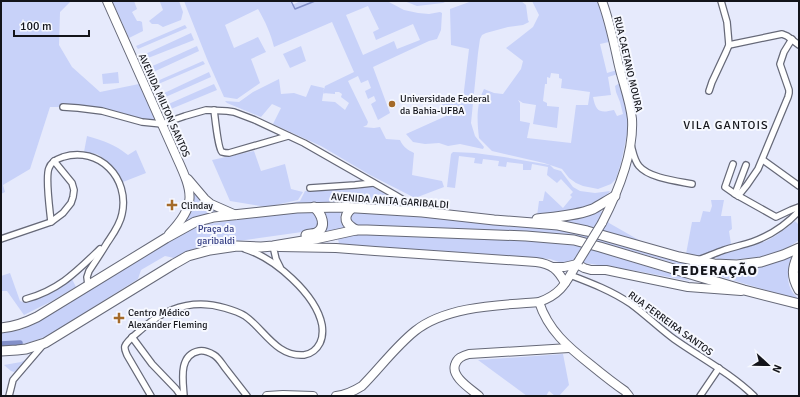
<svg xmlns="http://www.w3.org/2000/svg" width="800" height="397" font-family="Signika,sans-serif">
	<rect width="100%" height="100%" fill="#e6eafc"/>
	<g fill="#c8d2f9" fill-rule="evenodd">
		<path d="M 1,1 L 71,1 L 60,12 L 59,45 L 72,67 L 100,92 L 139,84 L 157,122 L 99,109 L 79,107 L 50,107 L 30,169 L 3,185 L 5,192 L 1,194 Z"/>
		<path d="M 112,1 L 134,1 L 137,9 L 132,12 L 137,21 L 140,21 L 142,22 L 143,31 L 129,38 Z"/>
		<path d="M 161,1 L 179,1 L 183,12 L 181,20 L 163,27 L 158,24 L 152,24 L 149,21 L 163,10 L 160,2 Z"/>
		<path d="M 184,1 L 290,1 L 292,5 L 301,1 L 387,1 L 404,10 L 418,13 L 429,14 L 440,12 L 442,13 L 441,30 L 437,39 L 429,41 L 373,67 L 390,113 L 378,120 L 371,104 L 376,101 L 374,96 L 368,99 L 365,91 L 371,88 L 368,80 L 361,83 L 358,76 L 348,81 L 368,122 L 367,125 L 363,127 L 374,128 L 380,127 L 386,139 L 400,140 C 403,147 408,150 414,153 L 412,175 L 442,181 L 444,187 L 415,198 L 370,175 L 321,146 L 273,124 L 281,108 L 272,104 L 261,117 L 227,103 L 225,101 L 239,102 L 253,92 L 279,79 L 281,94 L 294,93 L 306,97 L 311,85 L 324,88 L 322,101 L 335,102 L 345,110 L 349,103 L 341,97 L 342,94 L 339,92 L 335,92 L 335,94 L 323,93 L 325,86 L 354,72 L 332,22 L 274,47 C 271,34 265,21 258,9 L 225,25 L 234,48 L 258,37 L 266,52 L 251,59 L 260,83 L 237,99 L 224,97 L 207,59 ZM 368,6 L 379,29 L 373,32 L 376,40 L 413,24 L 420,40 L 397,49 L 394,41 L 363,55 L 346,15 Z"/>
		<path d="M 404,1 L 447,1 L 443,3 L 417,6 Z"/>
		<path d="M 472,1 L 521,1 L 526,5 L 528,20 L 529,22 L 523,25 L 508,27 L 486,33 L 482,35 L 480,39 L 478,53 L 471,123 L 475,136 L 484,147 L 483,149 L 460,144 L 448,146 L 439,143 L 425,144 L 413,142 L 406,134 L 446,116 L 441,100 L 445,96 L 463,99 L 469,49 L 451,45 L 450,9 Z"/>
		<path d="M 532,1 L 599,1 L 609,42 L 600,44 L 607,73 L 617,70 L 618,74 L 608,77 L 611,95 L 593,97 C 596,113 601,113 614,110 L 617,116 L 623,114 L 620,102 L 616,92 L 615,86 L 618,84 L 621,84 L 626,100 L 629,125 L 621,163 L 616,179 L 611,184 L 598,189 L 583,186 L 576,183 L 569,178 L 562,169 L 544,163 L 492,151 L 479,138 C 477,121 476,105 484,89 L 494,93 L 503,94 L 521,69 L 523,61 L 506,48 L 519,38 L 533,27 L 539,15 ZM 551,73 L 559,74 L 559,78 L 562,79 L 561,88 L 590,92 L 588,105 L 576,105 L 571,143 L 527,138 L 530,123 L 520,121 L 520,103 L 518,100 L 523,103 L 536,105 L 533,124 L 557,128 L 559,107 L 547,106 L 547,103 L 543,101 L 545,84 L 547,84 L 547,77 L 550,78 Z"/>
		<path d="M 185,25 L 187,28 L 138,49 L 136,46 Z"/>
		<path d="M 191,33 L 194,40 L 143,60 L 141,56 Z"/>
		<path d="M 197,46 L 199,51 L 149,74 L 146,69 Z"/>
		<path d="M 301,46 L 306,61 L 290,68 L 283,54 Z"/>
		<path d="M 203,61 L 205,64 L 156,85 L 155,82 Z"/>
		<path d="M 118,72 L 119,83 L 103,84 L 102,74 Z"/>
		<path d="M 209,72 L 211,77 L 161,99 L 160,95 Z"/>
		<path d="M 214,84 L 217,90 L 166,111 L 164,106 Z"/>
		<path d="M 87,136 C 104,141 114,144 128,155 L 136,150 L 146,173 L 123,182 C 116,172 108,160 97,154 C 93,153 88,153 84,152 Z"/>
		<path d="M 254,151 L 261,171 L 285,164 L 291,189 L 303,192 L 298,200 L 267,207 L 230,201 L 212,160 Z"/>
		<path d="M 453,152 L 475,153 L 504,157 L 550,165 L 554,169 L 561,171 L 573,187 L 580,191 L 595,193 L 610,191 L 599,205 L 586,210 L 537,216 L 539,201 L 543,201 L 545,191 L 563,208 L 572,197 L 570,195 L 573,192 L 561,179 L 557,183 L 547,175 L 548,167 L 532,164 L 531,170 L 523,170 L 523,164 L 507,162 L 506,167 L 498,166 L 499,161 L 483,159 L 482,164 L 474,163 L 475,158 L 459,156 L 455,188 L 447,187 L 451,154 Z"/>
		<path d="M 190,186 L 225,212 L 183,224 Z"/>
		<path d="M 371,186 L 408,207 L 272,207 L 300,201 L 305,191 L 358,189 Z"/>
		<path d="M 711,200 L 724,200 L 721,216 L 731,216 L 732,229 L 729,231 L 731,244 L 698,257 L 686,254 L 692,222 L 700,222 L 703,211 L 710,212 L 712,206 Z"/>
		<path d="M 325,210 L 341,211 C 339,218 342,224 347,229 L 321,234 C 326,226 328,220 325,210 Z"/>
		<path d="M 354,211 L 570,230 L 622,244 L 686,263 L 724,269 L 756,267 L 792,255 C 788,267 785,282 793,293 C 795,295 797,297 799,300 L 685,266 L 600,242 L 569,234 L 502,231 L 353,225 L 348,222 L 350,214 Z"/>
		<path d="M 601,211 L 609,223 L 644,243 L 560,221 Z"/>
		<path d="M 310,212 L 315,213 C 319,222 319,228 309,231 L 203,246 L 185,252 L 174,258 L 165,256 L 141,270 L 138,279 L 52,333 C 36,342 19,346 1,347 L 1,333 L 21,330 L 38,322 L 175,238 L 196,227 L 208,224 L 280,214 Z"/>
		<path d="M 795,221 L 799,225 L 799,240 C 776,258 748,259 720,260 L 716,258 L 717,256 L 721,254 C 736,250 752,247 766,241 C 777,236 786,228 795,221 Z"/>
		<path d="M 356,232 L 508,239 L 580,246 L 685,278 L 690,281 L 637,271 L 572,261 L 562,263 L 550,259 L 348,246 L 339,244 L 338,239 L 343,235 Z"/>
		<path d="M 10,273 L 20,301 L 26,303 L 47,295 L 72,279 L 76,287 L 52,301 L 24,315 L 7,291 L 1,291 L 1,276 Z"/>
		<path d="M 563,354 L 569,385 L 559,396 L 555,396 L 549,391 L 546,396 L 527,396 L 478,360 Z"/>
		<path d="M 27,359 L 17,371 L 14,372 L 11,371 L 4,365 L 21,362 Z"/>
	</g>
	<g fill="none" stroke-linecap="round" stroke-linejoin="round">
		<path stroke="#8390c9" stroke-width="1.5" d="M 291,1 L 295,9 L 315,1"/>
		<path stroke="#8390c9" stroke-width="5.5" d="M 1,344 L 20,343"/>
		<g stroke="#666978" stroke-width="8">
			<g id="street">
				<path d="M 729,45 L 782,34 L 787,36 L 799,45"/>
				<path d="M 620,70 L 627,68"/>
				<path d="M 709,91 L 712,82 L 726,52 L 729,45 L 727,22 L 721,1"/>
				<path d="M 63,107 L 78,108 L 102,111 L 142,122 L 162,124 L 185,116 L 206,110 L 227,111 L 234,112 L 255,120 L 304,143 L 395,195 L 420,210"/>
				<path d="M 214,110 C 215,117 218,149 222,152 C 225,153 226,153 229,153 L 288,136"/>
				<path d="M 631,145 C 633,152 634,160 639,166 C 649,178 676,181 692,184"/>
				<path d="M 763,160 L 799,186"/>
				<path d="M 733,164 L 725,187 L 735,194 L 776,217 L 791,210 L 799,207"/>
				<path d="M 310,188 L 355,185 L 373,183"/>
				<path d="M 735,194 L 746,165"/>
				<path d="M 738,196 L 747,185 L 758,169 L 788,97 L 789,93 L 789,90 L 780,64 L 784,52 L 792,39"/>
				<path d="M 51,222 C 50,211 45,177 49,168 C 51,162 57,159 63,157 C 99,146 130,178 122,214 C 120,225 113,234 107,243 C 101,253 95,262 89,271 L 87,277 L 88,285"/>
				<path d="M 1,239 L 51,222 L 63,213 L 71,203 L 73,197 L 74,190 L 72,183 L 54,161"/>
				<path d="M 273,246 L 276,259 L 280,267"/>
				<path d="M 698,260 C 707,257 715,253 724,250 C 733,247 743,245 752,242 C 769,236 786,225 799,211"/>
				<path d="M 570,275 C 591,283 612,291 631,304 C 646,315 659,328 674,339 C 701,358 730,373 754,396"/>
				<path d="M 26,299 C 59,290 76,272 100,249"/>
				<path d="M 132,337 L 152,364 L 176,389 L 181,396"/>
				<path d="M 9,396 L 13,380 L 43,345"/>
				<path d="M 151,396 L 127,355 C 126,352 124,349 125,346 C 127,340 139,332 144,327 C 168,307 195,299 225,308 C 232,310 239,312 245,316 C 264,329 276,357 304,355 C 311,354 317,349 320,343 C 323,337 323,332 322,325 C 316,294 274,258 245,249"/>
				<path d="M 184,396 C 183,381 178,355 199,351 C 204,350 209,352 214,355 C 219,358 222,364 226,369 C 233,378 240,387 247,396"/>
				<path d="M 700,396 L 719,368"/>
			</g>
		</g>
		<g stroke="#666978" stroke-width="10">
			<g id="secondary">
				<path d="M 107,1 L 177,158 C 193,193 197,205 169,234"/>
				<path d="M 602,1 C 610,22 614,44 619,66 C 623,83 630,101 632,119 C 634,153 617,194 602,223"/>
				<path d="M 188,179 L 205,199 L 211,204 L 236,215"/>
				<path d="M 279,247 L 336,248 L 375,251 L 536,262 C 552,264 558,270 565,283"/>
				<path d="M 553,267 L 564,267 L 577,264 L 584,268 L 591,270 L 606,270 L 625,274 L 688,287 L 741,291"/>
				<path d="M 539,302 C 548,330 568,347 591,365 C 602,374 613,383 625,391 L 629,396"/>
				<path d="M 267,396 L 283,395 L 313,396"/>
				<path d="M 336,396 C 346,395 354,391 362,386 C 380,368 395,347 415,331 C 446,306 500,305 539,302 C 562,294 566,282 578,262"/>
				<path d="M 479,396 C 471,389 451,377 455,365 C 457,358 462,356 469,354 L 569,348"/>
			</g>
		</g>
		<g stroke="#666978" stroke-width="11">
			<g id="primary">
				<path d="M 352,208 C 342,217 345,224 356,230"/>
				<path d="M 537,219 C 555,217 575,216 593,209 C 600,205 608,200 615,196"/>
				<path d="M 306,235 C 309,234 313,234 316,233 C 328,227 321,213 314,207"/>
				<path d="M 799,253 C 792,268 791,276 799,290"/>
				<path d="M 1,328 C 14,327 25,323 37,317 L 166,238 L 195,222 L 214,217 L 297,208 L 340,207 L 422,212 L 494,220 L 558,225 L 587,231 L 679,257 L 714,264 L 737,265 L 761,262 L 783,255 L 799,248"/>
				<path d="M 1,351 L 17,350 L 26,349 L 45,343 L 174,264 L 188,256 L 210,250 L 237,246 L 261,247 L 273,246 L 315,239 L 356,230 L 367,230 L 526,236 L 574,240 L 600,247 L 744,290 L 799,304"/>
			</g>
		</g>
		<use href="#street" stroke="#fff" stroke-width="5.5"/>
		<use href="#secondary" stroke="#fff" stroke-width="8"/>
		<use href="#primary" stroke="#fff" stroke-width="9"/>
		<g stroke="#666978" stroke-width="10" stroke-linecap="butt">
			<path id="secondary-bridge" d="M 578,262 L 602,223"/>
		</g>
		<use href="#secondary-bridge" stroke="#fff" stroke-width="8"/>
	</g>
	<g fill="#a46a2a" stroke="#f6f8ff" stroke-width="1.5">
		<circle cx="392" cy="104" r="4"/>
		<path d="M170 199h4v4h4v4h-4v4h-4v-4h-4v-4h4z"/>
		<path d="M117 312h4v4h4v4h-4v4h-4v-4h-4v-4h4z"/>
	</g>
	<g text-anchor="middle" stroke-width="4" stroke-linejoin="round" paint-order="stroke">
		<g font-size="10" fill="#13141a" stroke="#f6f8ff">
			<text transform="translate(629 64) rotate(77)" y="4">RUA CAETANO MOURA</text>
			<text transform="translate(165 105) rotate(66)" y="4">AVENIDA MILTON SANTOS</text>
			<text transform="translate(390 200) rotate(4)" y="4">AVENIDA ANITA GARIBALDI</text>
			<text transform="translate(671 323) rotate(36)" y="4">RUA FERREIRA SANTOS</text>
		</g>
		<g font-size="10" fill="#13141a" stroke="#f6f8ff" text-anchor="start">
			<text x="400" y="102">Universidade Federal<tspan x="400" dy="12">da Bahia-UFBA</tspan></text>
			<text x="181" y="209">Clinday</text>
			<text x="128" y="316">Centro Médico<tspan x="128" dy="12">Alexander Fleming</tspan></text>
		</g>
		<g font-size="10" fill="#333c82" stroke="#f6f8ff">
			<text x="216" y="232">Praça da<tspan x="216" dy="12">garibaldi</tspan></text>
		</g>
		<g font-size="12" letter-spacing="1" fill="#13141a" stroke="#f6f8ff">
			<text x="726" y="129">VILA GANTOIS</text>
		</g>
		<g font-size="14" font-weight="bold" letter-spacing="1" fill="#13141a" stroke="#f6f8ff">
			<text x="715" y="275">FEDERAÇÃO</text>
		</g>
	</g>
	<rect width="800" height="397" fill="none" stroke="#13141a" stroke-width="4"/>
	<g transform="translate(768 365) rotate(112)" stroke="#f6f8ff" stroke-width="3" paint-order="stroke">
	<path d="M0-3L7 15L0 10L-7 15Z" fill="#13141a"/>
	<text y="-6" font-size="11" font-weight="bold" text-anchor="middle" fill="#13141a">N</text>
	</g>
	<path d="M14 30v6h75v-6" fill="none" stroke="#13141a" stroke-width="2"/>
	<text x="20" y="30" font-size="12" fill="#13141a" stroke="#f6f8ff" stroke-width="3" paint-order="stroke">100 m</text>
</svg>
